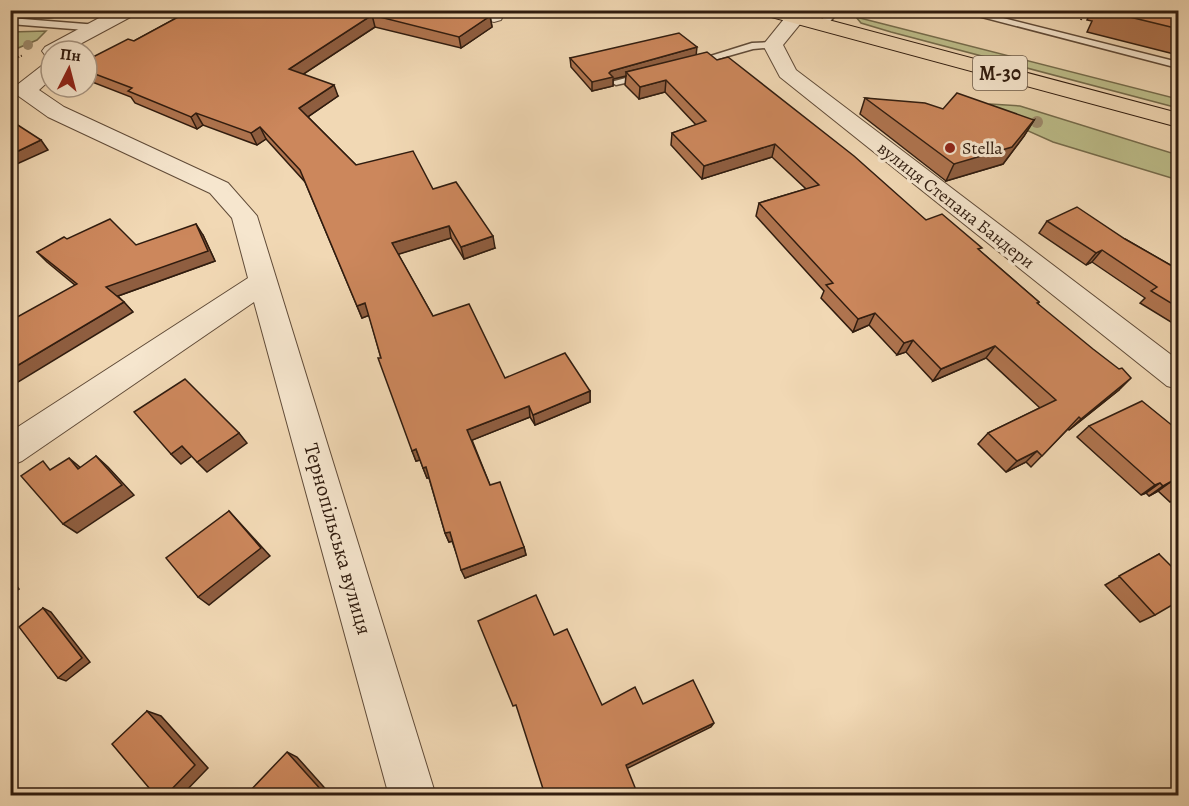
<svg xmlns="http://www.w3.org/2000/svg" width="1189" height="806" font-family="Alegreya,serif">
	<rect width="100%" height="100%" fill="#f1d8b4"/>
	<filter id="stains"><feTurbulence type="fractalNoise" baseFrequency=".00333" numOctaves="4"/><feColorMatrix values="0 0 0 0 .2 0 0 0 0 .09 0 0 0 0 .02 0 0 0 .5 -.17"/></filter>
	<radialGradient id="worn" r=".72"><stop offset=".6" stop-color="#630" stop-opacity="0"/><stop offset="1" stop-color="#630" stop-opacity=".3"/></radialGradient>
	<g fill="#bdbe8b" stroke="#766d4d" stroke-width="1.5">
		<path d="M 11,10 L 99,10 L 99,11 L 49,18 L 11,17 Z"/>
		<path d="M 856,17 L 1178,99 L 1178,108 L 891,32 L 861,23 Z"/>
		<path d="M 46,31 L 37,40 L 11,51 L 11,32 Z"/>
		<path d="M 990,104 L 1020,106 L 1178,155 L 1178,180 L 1053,142 L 988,113 Z"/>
	</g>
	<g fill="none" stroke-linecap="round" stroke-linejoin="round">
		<g stroke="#604b38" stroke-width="3">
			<g id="lane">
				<path d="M 830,10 L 840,10 L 825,27 L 819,27 L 819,23 Z"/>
				<path d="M 955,10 L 972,10 L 989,15 L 1010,10 L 1036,10 L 1032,14 L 999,17 L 1178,62 L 1178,68 Z"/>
				<path d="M 10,18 L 98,25 L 103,28 L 98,31 L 10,24 Z"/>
				<path d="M 773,42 L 778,45 L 777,47 L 753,49 L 693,66 L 688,63 L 752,43 Z"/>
				<path d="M 648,72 L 652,73 L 652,77 L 616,85 L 611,82 Z"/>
			</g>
		</g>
		<g stroke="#604b38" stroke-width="2">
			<g id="street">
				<path d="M 114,10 L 138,10 L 136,14 L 67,51 L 51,51 L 51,57 L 45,55 L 42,51 L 45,47 Z"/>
				<path d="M 461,10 L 501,12 L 503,16 L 501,20 L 494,22 L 463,14 Z"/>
				<path d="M 795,12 L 802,14 L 805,18 L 783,45 L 796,70 L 1178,360 L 1178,389 L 1167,386 L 780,77 L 763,45 L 788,14 Z"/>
				<path d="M 51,62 L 51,79 L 39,90 L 64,107 L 228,183 L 257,216 L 436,796 L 389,796 L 254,302 L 22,461 L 10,466 L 10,432 L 248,278 L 232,218 L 210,193 L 48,117 L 17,95 L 14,90 L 17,85 L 44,64 Z"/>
			</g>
		</g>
		<g stroke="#301c0f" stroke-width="2">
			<path id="highway" d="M 758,10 L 791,10 L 1178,113 L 1178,127 L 760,14 Z"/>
		</g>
		<g stroke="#301c0f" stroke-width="2" stroke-dasharray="1 2" stroke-linecap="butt">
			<path d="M 1081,20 L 1083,13 L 1088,10"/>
			<path d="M 10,61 L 23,55"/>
		</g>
		<use href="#lane" fill="#f6e6ce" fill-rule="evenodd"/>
		<use href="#street" fill="#f6e6ce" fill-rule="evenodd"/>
		<use href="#highway" fill="#f1d8b4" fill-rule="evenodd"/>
	</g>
	<g fill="#9e8c6e">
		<circle cx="28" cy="45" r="5"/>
		<circle cx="1037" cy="122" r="6"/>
	</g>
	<g fill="#af744f" stroke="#301c0f" stroke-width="1.5">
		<path d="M 191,10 L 490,16 L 492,27 L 461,48 L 375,27 L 303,74 L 338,96 L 308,117 L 356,165 L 433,189 L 495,248 L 464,259 L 451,238 L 398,254 L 433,316 L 505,378 L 590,391 L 590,402 L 535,425 L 530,417 L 472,440 L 490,485 L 524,547 L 526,555 L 465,578 L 452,541 L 449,542 L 445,533 L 429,478 L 427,478 L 420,460 L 416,461 L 381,358 L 369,315 L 362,318 L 305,182 L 266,139 L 257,145 L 203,125 L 197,129 L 135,103 L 131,97 L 87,80 L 87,60 L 134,41 Z"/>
		<path d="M 1179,10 L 1179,54 L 1170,53 L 1087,32 L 1092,21 L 1087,20 L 1091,11 Z"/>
		<path d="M 696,54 L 926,220 L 980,251 L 1039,302 L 1038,304 L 1119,390 L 1069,430 L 1068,429 L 1031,467 L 1026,462 L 1006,472 L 978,444 L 988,433 L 1040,408 L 986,358 L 933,381 L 906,352 L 897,355 L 869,325 L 853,332 L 821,298 L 824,291 L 756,216 L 759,203 L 806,189 L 772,157 L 702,179 L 671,145 L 672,133 L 696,125 L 665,92 L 639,99 L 625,85 L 626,76 L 613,79 L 613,86 L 592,91 L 571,67 L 570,58 Z"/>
		<path d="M 865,98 L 943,109 L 1034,120 L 1024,136 L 1003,164 L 946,181 L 860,114 Z"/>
		<path d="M 1047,221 L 1125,239 L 1179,270 L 1179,327 L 1140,303 L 1145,298 L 1092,262 L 1086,265 L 1039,233 Z"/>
		<path d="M 203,235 L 215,261 L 118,296 L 133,312 L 75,285 L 47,262 L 37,252 L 67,239 L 136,245 Z"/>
		<path d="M 1089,426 L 1179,431 L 1179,497 L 1170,502 L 1158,491 L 1149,496 L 1146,493 L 1141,495 L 1077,437 Z"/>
		<path d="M 1159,554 L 1155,615 L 1140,622 L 1105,585 Z"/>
	</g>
	<g fill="#8f5e40" stroke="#301c0f" stroke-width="1.5">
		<path d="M 372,15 L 375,27 L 293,81 L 289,69 Z"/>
		<path d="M 490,16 L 492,27 L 461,48 L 459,37 Z"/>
		<path d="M 697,47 L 696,56 L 626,72 L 626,76 L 613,79 L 613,86 L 592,91 L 592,82 L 609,73 L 611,71 Z"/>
		<path d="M 666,80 L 665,92 L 639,99 L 640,87 Z"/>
		<path d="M 334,85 L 338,96 L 303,120 L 299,108 Z"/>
		<path d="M 196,113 L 203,125 L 197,129 L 191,117 Z"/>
		<path d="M 1034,120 L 1024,136 L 1003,164 L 946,181 L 954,164 Z"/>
		<path d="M 260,127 L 266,139 L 257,145 L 251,133 Z"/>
		<path d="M 41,140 L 48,150 L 10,167 L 10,155 Z"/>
		<path d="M 775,144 L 772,157 L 702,179 L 704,166 Z"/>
		<path d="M 196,224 L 203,235 L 215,261 L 115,297 L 106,287 Z"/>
		<path d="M 449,226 L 451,238 L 396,255 L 392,243 Z"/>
		<path d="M 493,236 L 495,248 L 464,259 L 461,247 Z"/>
		<path d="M 1102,250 L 1092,262 L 1086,265 L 1096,253 Z"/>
		<path d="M 124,302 L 133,312 L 10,387 L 10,370 Z"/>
		<path d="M 365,303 L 370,315 L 362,318 L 357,306 Z"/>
		<path d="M 875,313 L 869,325 L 853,332 L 858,319 Z"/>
		<path d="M 913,340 L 906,352 L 897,355 L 904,343 Z"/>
		<path d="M 995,346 L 986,358 L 933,381 L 941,369 Z"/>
		<path d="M 1131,378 L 1119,390 L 1069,430 L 1081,419 Z"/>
		<path d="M 590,391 L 590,402 L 535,425 L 533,415 Z"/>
		<path d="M 529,406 L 530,417 L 470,441 L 467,430 Z"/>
		<path d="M 239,433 L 247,443 L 207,472 L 197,462 Z"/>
		<path d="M 182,446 L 192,456 L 181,464 L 171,454 Z"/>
		<path d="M 416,449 L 420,460 L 416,461 L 412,451 Z"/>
		<path d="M 1037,451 L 1026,462 L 1006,472 L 1017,461 Z"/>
		<path d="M 96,456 L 108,467 L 134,495 L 77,533 L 63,524 Z"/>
		<path d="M 69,458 L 81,468 L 78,469 Z"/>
		<path d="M 426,467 L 430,477 L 427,478 L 423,468 Z"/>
		<path d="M 1172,481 L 1158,491 L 1149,496 L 1163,486 Z"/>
		<path d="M 1160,483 L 1146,493 L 1141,495 L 1155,485 Z"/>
		<path d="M 229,511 L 270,556 L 209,605 L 198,597 Z"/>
		<path d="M 450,532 L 453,541 L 449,542 L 445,533 Z"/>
		<path d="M 524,547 L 526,555 L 465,578 L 461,570 Z"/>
		<path d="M 10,571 L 14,576 L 11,578 L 19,589 L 10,595 Z"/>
		<path d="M 43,608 L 51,612 L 90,662 L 66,681 L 58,678 Z"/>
		<path d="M 147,711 L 161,716 L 208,768 L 182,795 L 166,795 Z"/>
		<path d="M 714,723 L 711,727 L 626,769 L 626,765 Z"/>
		<path d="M 287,752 L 297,757 L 331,795 L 320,795 Z"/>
	</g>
	<g fill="#cc875c" stroke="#301c0f" stroke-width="1.5">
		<path d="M 191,10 L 467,10 L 490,16 L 459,37 L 372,15 L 289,69 L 334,85 L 299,108 L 356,165 L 413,151 L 433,189 L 456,182 L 493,236 L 461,247 L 449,226 L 392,243 L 433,316 L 469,304 L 505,378 L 565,353 L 590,391 L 533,415 L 529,406 L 467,430 L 490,485 L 500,482 L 524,547 L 461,570 L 450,532 L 445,533 L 426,467 L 423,468 L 416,449 L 412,451 L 378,358 L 381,358 L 365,303 L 357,306 L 300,170 L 260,127 L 251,133 L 196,113 L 191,117 L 128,91 L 132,88 L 87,71 L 87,60 L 128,39 L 134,41 Z"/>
		<path d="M 1101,10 L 1179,10 L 1179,29 Z"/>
		<path d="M 679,33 L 697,47 L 611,71 L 609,73 L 613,77 L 592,82 L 570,58 Z"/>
		<path d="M 707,52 L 717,60 L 728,57 L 854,156 L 926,220 L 942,214 L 982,248 L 978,249 L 1039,302 L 1037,303 L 1093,349 L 1119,369 L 1122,368 L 1131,378 L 1081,419 L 1079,417 L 1042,456 L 1037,451 L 1017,461 L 988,433 L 1056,400 L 995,346 L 941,369 L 913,340 L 904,343 L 875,313 L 858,319 L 826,285 L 833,283 L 759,203 L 819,185 L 775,144 L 704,166 L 672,133 L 706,121 L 666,80 L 640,87 L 626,72 Z"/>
		<path d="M 957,93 L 1034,120 L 1012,147 L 954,164 L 865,98 L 925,103 L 943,109 Z"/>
		<path d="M 10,120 L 41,140 L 10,155 Z"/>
		<path d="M 1077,207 L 1125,239 L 1179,270 L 1179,308 L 1151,291 L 1157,287 L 1102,250 L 1096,253 L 1047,221 Z"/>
		<path d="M 110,219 L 136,245 L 196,224 L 208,251 L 106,287 L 124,302 L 10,370 L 10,321 L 77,284 L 37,252 L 64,237 L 67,239 Z"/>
		<path d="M 185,379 L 239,433 L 197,462 L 182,446 L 171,454 L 134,412 Z"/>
		<path d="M 1142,401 L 1179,431 L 1179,486 L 1172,481 L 1163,486 L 1160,483 L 1155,485 L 1089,426 Z"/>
		<path d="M 96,456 L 122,485 L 63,524 L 21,476 L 43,461 L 50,470 L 69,458 L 78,469 Z"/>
		<path d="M 229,511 L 261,548 L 198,597 L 166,558 Z"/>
		<path d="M 1159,554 L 1179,574 L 1179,601 L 1155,615 L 1119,576 Z"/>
		<path d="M 536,595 L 554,635 L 567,629 L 602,705 L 635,687 L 643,704 L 693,680 L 714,723 L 626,765 L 638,795 L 545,795 L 516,705 L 513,706 L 478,621 Z"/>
		<path d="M 43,608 L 82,658 L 58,678 L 19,627 Z"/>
		<path d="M 147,711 L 195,765 L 166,795 L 155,795 L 112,744 Z"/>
		<path d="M 287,752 L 323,792 L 320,795 L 246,795 Z"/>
	</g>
	<circle fill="#8f2418" stroke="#f6e6ce" stroke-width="2" cx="950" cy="148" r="6"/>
	<g text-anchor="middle" stroke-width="6" stroke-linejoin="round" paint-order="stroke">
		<g font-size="18" fill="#301c0f" stroke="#f6e6ce" text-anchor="start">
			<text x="962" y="154">Stella</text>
		</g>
		<g font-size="18" fill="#301c0f" stroke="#f6e6ce">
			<text transform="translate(956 205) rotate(38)" y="6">вулиця Степана Бандери</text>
		</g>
		<rect fill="#f6e6ce" stroke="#6b5948" stroke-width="1.5" x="973" y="56" width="54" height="34" rx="4.5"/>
		<g font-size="20" font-weight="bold" fill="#301c0f">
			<text x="1000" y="80">М-30</text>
		</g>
		<g font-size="21" fill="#301c0f" stroke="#f6e6ce">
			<text transform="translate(338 539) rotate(74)" y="7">Тернопільська вулиця</text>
		</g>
	</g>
	<rect width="1189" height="806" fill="none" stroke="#f1d8b4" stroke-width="36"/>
	<rect x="12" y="12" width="1165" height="782" fill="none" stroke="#301c0f" stroke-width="3"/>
	<rect x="18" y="18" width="1153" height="770" fill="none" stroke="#301c0f" stroke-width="1.5"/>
	<g transform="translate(69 69) rotate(6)"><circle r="28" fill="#f6e6ce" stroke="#a79582" stroke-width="1.5"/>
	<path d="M0-4.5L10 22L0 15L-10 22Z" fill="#8f2418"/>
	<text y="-9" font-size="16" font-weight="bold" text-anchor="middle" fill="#301c0f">Пн</text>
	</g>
	<rect width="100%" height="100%" filter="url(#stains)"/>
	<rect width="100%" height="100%" fill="url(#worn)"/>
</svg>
